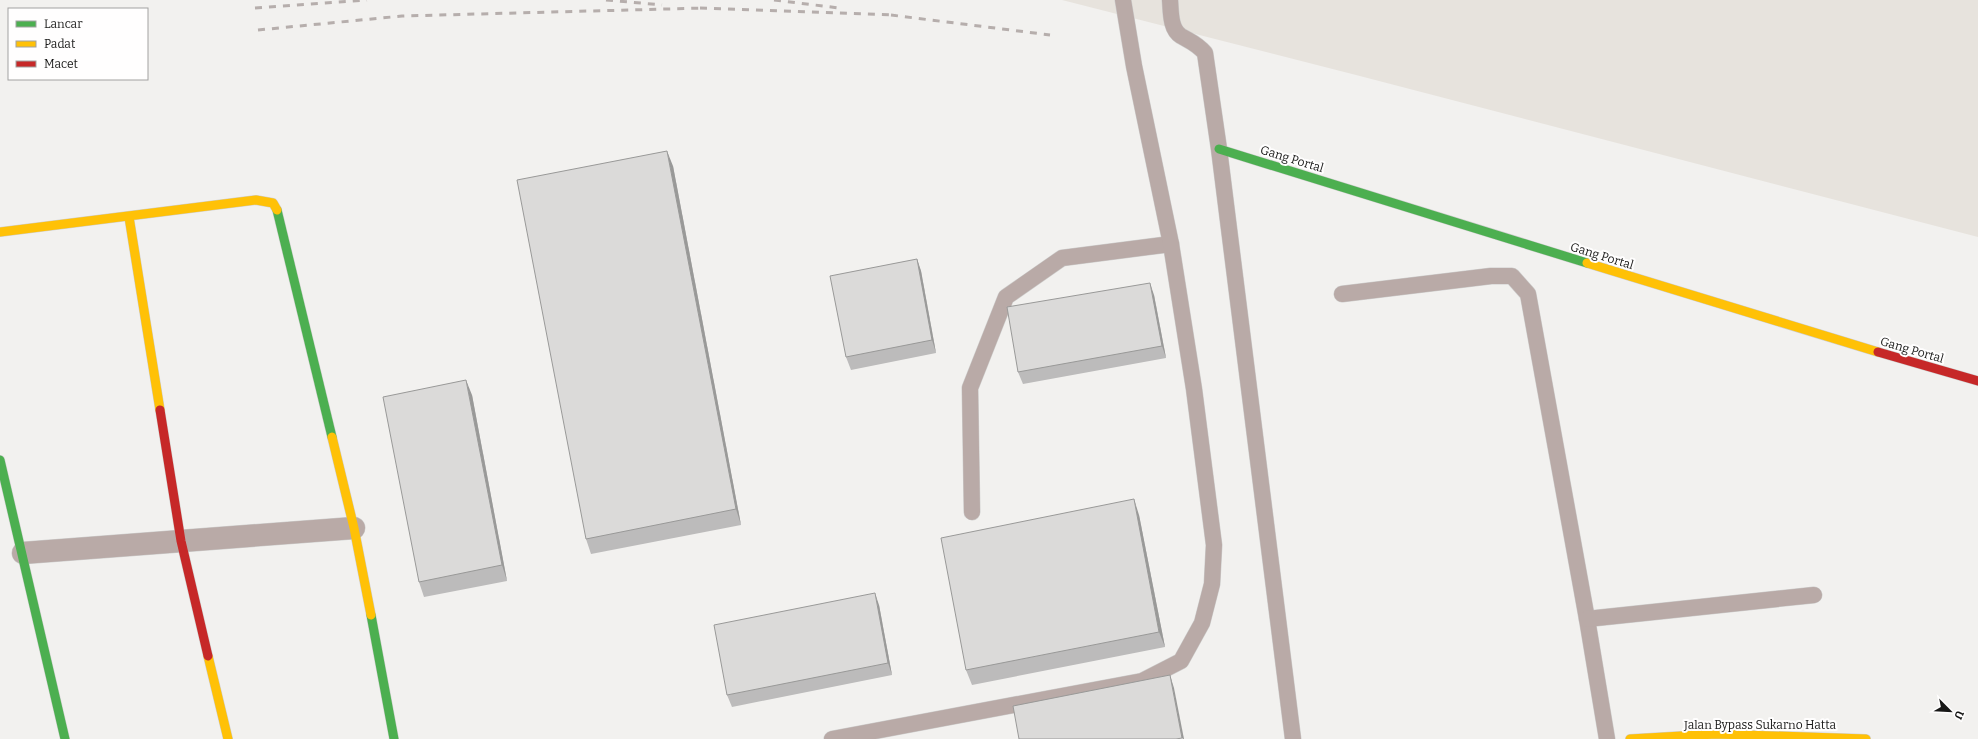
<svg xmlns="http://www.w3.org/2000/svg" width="1978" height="739" font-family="Bitter,serif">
	<rect width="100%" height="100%" fill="#f2f1ef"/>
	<path fill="#e7e3dd" d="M 1062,0 L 1978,0 L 1978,237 L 1356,75 Z"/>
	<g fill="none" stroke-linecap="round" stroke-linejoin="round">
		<g stroke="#cececd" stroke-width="17">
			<g id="lane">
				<path d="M 1170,0 C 1171,12 1170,29 1181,36 C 1191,42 1196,43 1205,53 L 1219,149 L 1293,739"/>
				<path d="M 1342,294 L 1491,276 L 1512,276 L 1528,294 L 1587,619 L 1607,739"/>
				<path d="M 972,512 L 970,388 L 1006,297 L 1062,258 L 1171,244"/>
				<path d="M 1587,619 L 1814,595"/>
				<path d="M 832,739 L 1142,681 L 1181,661 L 1202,623 L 1212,584 L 1214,545 L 1194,389 L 1171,244 L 1134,66 L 1123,0"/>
			</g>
		</g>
		<g stroke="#cececd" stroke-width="23">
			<path id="street" d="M 23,553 L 354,528"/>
		</g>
		<g stroke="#cececd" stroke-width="10">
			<g id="fast">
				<path d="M 1219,149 L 1587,263"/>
				<path d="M 277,210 L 332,437"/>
				<path d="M 0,460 L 65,739"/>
				<path d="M 371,615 L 394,739"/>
			</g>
		</g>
		<g stroke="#cececd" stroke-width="10">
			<g id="slow">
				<path d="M 129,217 L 160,410"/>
				<path d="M 0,232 L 256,200 L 273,203 L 277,210"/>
				<path d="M 1587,263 L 1878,352"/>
				<path d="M 332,437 L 354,528 L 371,615"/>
				<path d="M 208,656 L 228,739"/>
				<path d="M 1630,739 L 1716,734 L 1866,739"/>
			</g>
		</g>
		<g stroke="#cececd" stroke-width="10">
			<g id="jam">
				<path d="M 1878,352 L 1978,381"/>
				<path d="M 160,410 L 181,541 L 208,656"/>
			</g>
		</g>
		<use href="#lane" stroke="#b9aaa7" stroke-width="16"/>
		<use href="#street" stroke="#b9aaa7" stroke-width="22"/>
		<use href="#fast" stroke="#4caf50" stroke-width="9"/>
		<use href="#slow" stroke="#ffc107" stroke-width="9"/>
		<use href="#jam" stroke="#c62828" stroke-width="9"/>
		<g stroke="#b6aeac" stroke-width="3" stroke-dasharray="7 7" stroke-linecap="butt">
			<path d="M 606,0 L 662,5"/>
			<path d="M 774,0 L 839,8"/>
			<path d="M 255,8 L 367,0"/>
			<path d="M 700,8 L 896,15"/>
			<path d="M 891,15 L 1050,35"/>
			<path d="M 258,30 L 402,16 L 704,8"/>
		</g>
	</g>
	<g fill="#bcbbbb">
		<path d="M 673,166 L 741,525 L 591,554 L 586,539 Z"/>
		<path d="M 917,259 L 921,271 L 936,353 L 851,370 L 846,357 Z"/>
		<path d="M 1154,295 L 1166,358 L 1023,384 L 1018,372 Z"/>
		<path d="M 472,395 L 507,581 L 424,597 L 419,582 Z"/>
		<path d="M 1139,515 L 1165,647 L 972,685 L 966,670 Z"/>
		<path d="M 879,605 L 892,675 L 732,707 L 727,695 Z"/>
	</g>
	<g fill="#999998">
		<path d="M 667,151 L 673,166 L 741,525 L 736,509 Z"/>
		<path d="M 917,259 L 921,271 L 936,353 L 932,340 Z"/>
		<path d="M 1150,283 L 1154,295 L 1166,358 L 1162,346 Z"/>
		<path d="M 466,380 L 472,395 L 507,581 L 502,565 Z"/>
		<path d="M 1134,499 L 1139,515 L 1165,647 L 1159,632 Z"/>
		<path d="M 875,593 L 879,605 L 892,675 L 888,663 Z"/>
		<path d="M 1170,675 L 1174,688 L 1184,739 L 1183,739 L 1182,738 Z"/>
	</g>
	<g fill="#dbdad9" stroke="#999998">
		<path d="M 667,151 L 736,509 L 586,539 L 517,180 Z"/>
		<path d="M 917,259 L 932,340 L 846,357 L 830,276 Z"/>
		<path d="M 1150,283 L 1162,346 L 1018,372 L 1007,307 Z"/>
		<path d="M 466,380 L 502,565 L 419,582 L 383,397 Z"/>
		<path d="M 1134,499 L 1159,632 L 966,670 L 941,538 Z"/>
		<path d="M 875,593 L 888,663 L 727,695 L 714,625 Z"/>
		<path d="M 1170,675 L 1182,738 L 1176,739 L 1019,739 L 1013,706 Z"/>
	</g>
	<g text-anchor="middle" stroke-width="4" stroke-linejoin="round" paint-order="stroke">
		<g font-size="12" fill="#171716" stroke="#fffefe">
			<text transform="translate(1292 159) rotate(17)" y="4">Gang Portal</text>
			<text transform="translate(1602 256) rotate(17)" y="4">Gang Portal</text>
			<text transform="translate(1912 350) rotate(16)" y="4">Gang Portal</text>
			<text x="1760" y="729">Jalan Bypass Sukarno Hatta</text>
		</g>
	</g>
	<rect x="8" y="8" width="140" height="72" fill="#fffefe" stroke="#a2a2a1"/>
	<rect x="16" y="21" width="20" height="6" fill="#4caf50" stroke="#a2a2a1"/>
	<text x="44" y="28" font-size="12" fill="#171716">Lancar</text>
	<rect x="16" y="41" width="20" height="6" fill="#ffc107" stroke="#a2a2a1"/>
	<text x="44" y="48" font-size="12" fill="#171716">Padat</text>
	<rect x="16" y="61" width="20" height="6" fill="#c62828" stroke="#a2a2a1"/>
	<text x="44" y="68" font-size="12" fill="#171716">Macet</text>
	<g transform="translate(1950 711) rotate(114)" stroke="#fffefe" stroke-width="3" paint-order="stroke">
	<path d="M0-3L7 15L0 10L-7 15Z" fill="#171716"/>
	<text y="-6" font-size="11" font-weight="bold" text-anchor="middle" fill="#171716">U</text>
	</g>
</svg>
